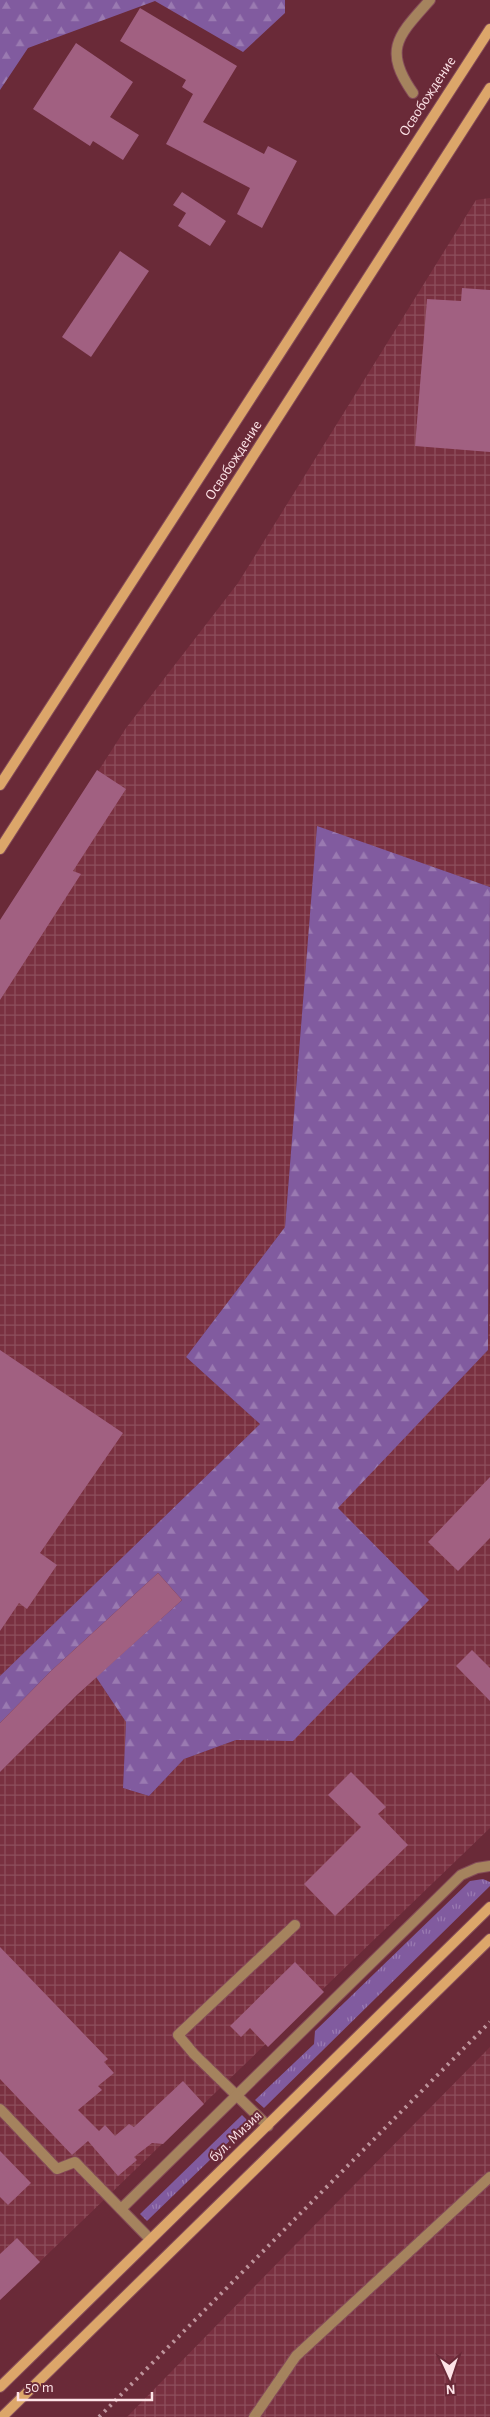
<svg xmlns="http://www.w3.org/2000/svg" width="490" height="2417" font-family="'Alegreya Sans',sans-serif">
	<defs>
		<pattern id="industrial-grid" width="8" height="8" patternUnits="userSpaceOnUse" patternTransform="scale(1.25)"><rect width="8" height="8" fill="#793040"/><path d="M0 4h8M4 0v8" fill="none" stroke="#8d4e5c"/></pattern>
		<pattern id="grass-tufts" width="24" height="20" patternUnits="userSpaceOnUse" patternTransform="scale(1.25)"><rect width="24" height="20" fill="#815b9f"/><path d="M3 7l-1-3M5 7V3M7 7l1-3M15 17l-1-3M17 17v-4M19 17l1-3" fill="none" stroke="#9a7ab1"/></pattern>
		<pattern id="forest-firs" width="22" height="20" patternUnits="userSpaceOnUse" patternTransform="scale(1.25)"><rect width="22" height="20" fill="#815b9f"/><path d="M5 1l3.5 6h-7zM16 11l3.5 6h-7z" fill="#9a7ab1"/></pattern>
	</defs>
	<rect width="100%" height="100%" fill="#6a2a38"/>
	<g fill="url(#industrial-grid)">
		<path d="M 490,198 L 490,887 L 317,827 L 285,1227 L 186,1357 L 260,1424 L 0,1676 L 0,923 L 126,728 L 238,583 L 476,200 Z"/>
		<path d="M 490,1302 L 490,1828 L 0,2300 L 0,1772 L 96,1677 L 126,1722 L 123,1788 L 149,1796 L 184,1759 L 236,1740 L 293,1741 L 337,1508 L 488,1350 Z"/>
		<path d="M 490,2047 L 490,2417 L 127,2417 L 298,2242 Z"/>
	</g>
	<g fill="url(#grass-tufts)">
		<path d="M 483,1879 L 490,1882 L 490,1886 L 264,2108 L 255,2100 L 314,2044 L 315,2031 L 470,1881 Z"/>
		<path d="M 242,2115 L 249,2122 L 147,2221 L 140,2214 Z"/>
	</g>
	<g fill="url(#forest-firs)">
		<path d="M 0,0 L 285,0 L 285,13 L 243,52 L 155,1 L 28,48 L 0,90 Z"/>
		<path d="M 317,826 L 490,887 L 488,1350 L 338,1508 L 429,1600 L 293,1741 L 236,1740 L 184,1759 L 149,1796 L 123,1788 L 126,1722 L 96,1677 L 182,1600 L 158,1573 L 51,1671 L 0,1723 L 0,1676 L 260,1424 L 186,1357 L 285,1227 Z"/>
	</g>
	<g fill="#a16081">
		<path d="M 140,8 L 237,66 L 203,122 L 264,154 L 268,146 L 297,161 L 262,228 L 237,214 L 250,188 L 166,144 L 193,94 L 182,87 L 186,80 L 120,41 Z"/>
		<path d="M 76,43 L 133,82 L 110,117 L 139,135 L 123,160 L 93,141 L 90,146 L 33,109 Z"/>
		<path d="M 182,192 L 226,221 L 210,246 L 178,226 L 186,213 L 173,205 Z"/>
		<path d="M 120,251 L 149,271 L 91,357 L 62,337 Z"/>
		<path d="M 462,288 L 490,290 L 490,452 L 415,446 L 427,299 L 461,301 Z"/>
		<path d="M 97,770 L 126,789 L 73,871 L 81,874 L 0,1000 L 0,920 Z"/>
		<path d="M 0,1350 L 123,1433 L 40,1553 L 57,1565 L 27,1609 L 19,1603 L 0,1631 Z"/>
		<path d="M 490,1477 L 490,1538 L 458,1571 L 428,1542 Z"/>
		<path d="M 158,1573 L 182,1600 L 78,1694 L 0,1772 L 0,1723 L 51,1671 Z"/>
		<path d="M 472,1650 L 490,1668 L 490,1701 L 456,1666 Z"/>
		<path d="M 351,1772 L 386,1807 L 378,1814 L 408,1845 L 335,1916 L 304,1884 L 361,1827 L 328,1795 Z"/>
		<path d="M 0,1947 L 108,2059 L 104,2062 L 114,2073 L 98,2086 L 102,2090 L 78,2110 L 99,2131 L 105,2125 L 115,2136 L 129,2124 L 134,2127 L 183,2081 L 204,2104 L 163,2144 L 152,2143 L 134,2157 L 137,2160 L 118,2176 L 88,2141 L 72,2155 L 0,2079 Z"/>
		<path d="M 295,1962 L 324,1992 L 268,2047 L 250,2028 L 241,2037 L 230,2026 Z"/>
		<path d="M 0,2151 L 31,2183 L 8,2205 L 0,2197 Z"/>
		<path d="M 17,2238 L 40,2262 L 0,2300 L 0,2254 Z"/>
	</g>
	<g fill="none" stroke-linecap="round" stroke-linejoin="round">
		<g stroke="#844b58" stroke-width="12">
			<g id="street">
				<path d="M 413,93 C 382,49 399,35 430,0"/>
				<path d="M 0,2109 L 57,2169 L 75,2162 L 149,2238"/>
				<path d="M 268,2126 L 194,2054 L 178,2035 L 295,1925"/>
				<path d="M 121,2209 L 461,1875 L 477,1868 L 490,1866"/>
				<path d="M 254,2417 L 296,2356 L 490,2177"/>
			</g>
		</g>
		<g stroke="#844b58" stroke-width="12">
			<g id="secondary">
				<path d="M 0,785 L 490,29"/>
				<path d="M 0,849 L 490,88"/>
				<path d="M 0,2387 L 490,1907"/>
				<path d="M 2,2417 L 490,1939"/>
			</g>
		</g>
		<use href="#street" stroke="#a5835e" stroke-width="10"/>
		<use href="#secondary" stroke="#dca66a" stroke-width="10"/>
		<path stroke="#be949c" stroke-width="4" stroke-dasharray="2.5 5" stroke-linecap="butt" d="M 99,2417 L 490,2022"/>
	</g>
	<g text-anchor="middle" stroke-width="4" stroke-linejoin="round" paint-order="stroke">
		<g font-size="15" fill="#fde3e7" stroke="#6a2a38">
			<text transform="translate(427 96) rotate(-57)" y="5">Освобождение</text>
			<text transform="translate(233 460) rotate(-57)" y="5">Освобождение</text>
			<text transform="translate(235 2136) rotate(-44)" y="5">бул. Мизия</text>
		</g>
	</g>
	<g transform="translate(450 2377) rotate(177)" stroke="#6a2a38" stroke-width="4" paint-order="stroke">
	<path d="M0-4L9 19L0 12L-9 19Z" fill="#fde3e7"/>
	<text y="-8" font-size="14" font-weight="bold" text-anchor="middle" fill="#fde3e7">N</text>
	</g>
	<path d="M18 2392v8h134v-8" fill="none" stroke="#fde3e7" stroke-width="2.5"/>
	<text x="25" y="2392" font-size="15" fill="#fde3e7" stroke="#6a2a38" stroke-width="4" paint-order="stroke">50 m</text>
</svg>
